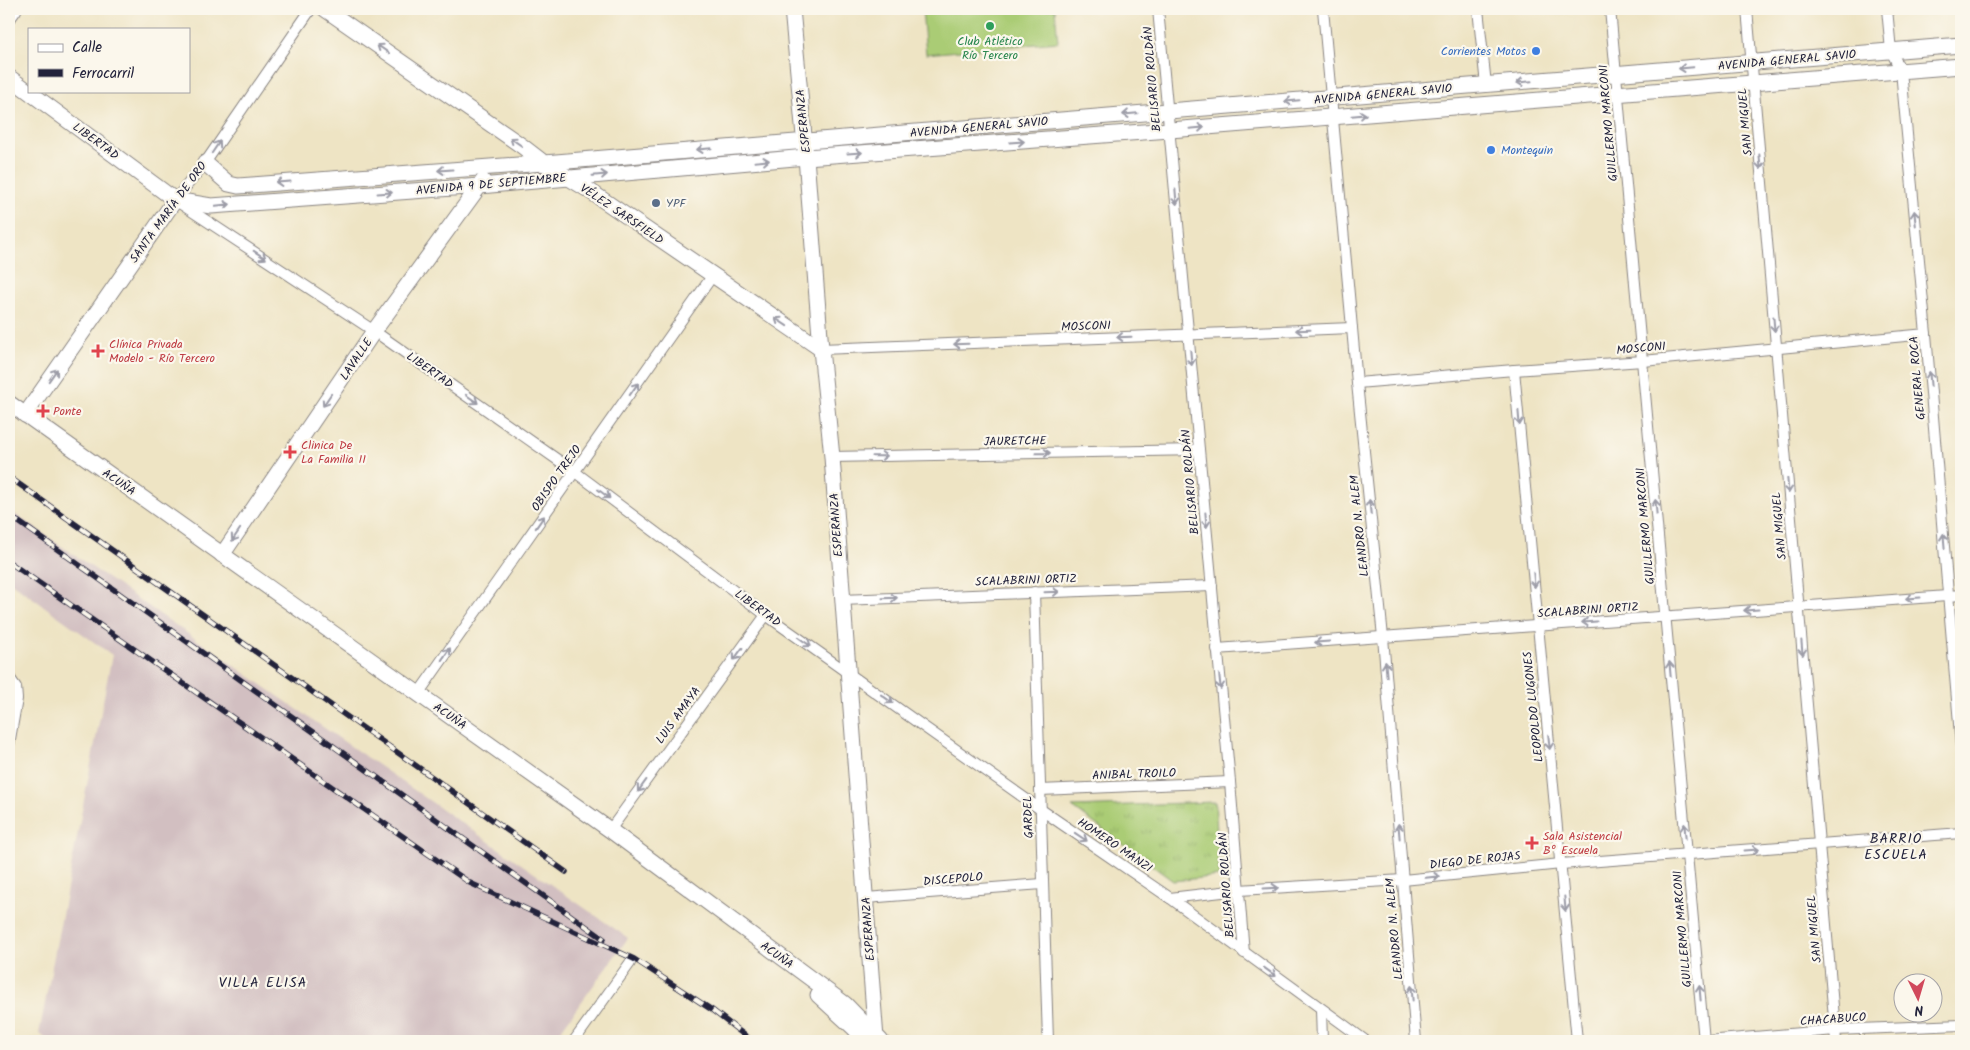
<svg xmlns="http://www.w3.org/2000/svg" width="1970" height="1050" font-family="Kalam,sans-serif">
	<defs>
		<pattern id="grass-tufts" width="24" height="20" patternUnits="userSpaceOnUse" patternTransform="scale(1.25)"><rect width="24" height="20" fill="#aacc75"/><path d="M3 7l-1-3M5 7V3M7 7l1-3M15 17l-1-3M17 17v-4M19 17l1-3" fill="none" stroke="#92af66"/></pattern>
	</defs>
	<rect width="100%" height="100%" fill="#fbf7ec"/>
	<filter id="ink" filterUnits="userSpaceOnUse"><feTurbulence type="fractalNoise" baseFrequency=".02" numOctaves="2"/><feDisplacementMap in="SourceGraphic" scale="10" xChannelSelector="R" yChannelSelector="G"/><feConvolveMatrix kernelMatrix="1 2 1 2 8 2 1 2 1" color-interpolation-filters="sRGB"/></filter>
	<filter id="wash" filterUnits="userSpaceOnUse"><feTurbulence type="fractalNoise" baseFrequency=".0096" numOctaves="4" result="noise"/><feDisplacementMap in="SourceGraphic" scale="20" xChannelSelector="R" yChannelSelector="G"/><feGaussianBlur stdDeviation="1.12" result="paint"/><feColorMatrix in="noise" values="0 0 0 0 0 0 0 0 0 0 0 0 0 0 0 0 0 1.4 0 .05"/><feComposite in="paint" operator="in"/></filter>
	<g filter="url(#wash)">
		<rect width="100%" height="100%" fill="#eee4c4"/>
		<path fill="#d2bfc1" d="M 9,510 L 628,938 L 553,1041 L 50,1041 L 39,1034 L 112,655 L 9,581 Z"/>
		<path fill="url(#grass-tufts)" stroke="#667758" d="M 1215,802 L 1220,876 L 1173,881 L 1072,807 Z"/>
		<path fill="#aacc75" stroke="#667758" d="M 922,9 L 1055,9 L 1058,42 L 926,54 Z"/>
	</g>
	<g filter="url(#ink)">
		<g fill="none" stroke-linecap="round" stroke-linejoin="round">
			<g stroke="#888380" stroke-width="12">
				<g id="minor">
					<path d="M 311,9 L 205,163 L 175,200 L 374,331 L 575,472 L 766,615 L 1040,809 L 1170,898 L 1366,1041"/>
					<path d="M 1158,9 L 1230,782 L 1244,953"/>
					<path d="M 1323,9 L 1357,383 L 1383,637 L 1416,1041"/>
					<path d="M 1478,9 L 1486,85"/>
					<path d="M 1610,9 L 1704,1041"/>
					<path d="M 1747,9 L 1836,1041"/>
					<path d="M 1887,9 L 1891,51 L 1901,71 L 1926,334 L 1961,747"/>
					<path d="M 821,349 L 1352,328"/>
					<path d="M 1514,370 L 1577,1041"/>
					<path d="M 1357,383 L 1514,370 L 1643,361 L 1926,334"/>
					<path d="M 832,457 L 1199,450"/>
					<path d="M 1034,592 L 1048,1041"/>
					<path d="M 841,600 L 1212,586"/>
					<path d="M 1217,649 L 1961,595"/>
					<path d="M 9,677 L 16,687 L 17,699 L 9,745"/>
					<path d="M 418,694 L 713,275"/>
					<path d="M 1040,790 L 1230,782"/>
					<path d="M 610,830 L 766,615"/>
					<path d="M 866,898 L 1042,884"/>
					<path d="M 1170,898 L 1239,890 L 1403,880 L 1561,864 L 1961,833"/>
					<path d="M 1321,1009 L 1322,1041"/>
					<path d="M 574,1041 L 630,963"/>
					<path d="M 1707,1041 L 1835,1030 L 1961,1025"/>
				</g>
			</g>
			<g stroke="#888380" stroke-width="17">
				<g id="secondary">
					<path d="M 325,9 L 522,146 L 544,163 L 587,189 L 821,349"/>
					<path d="M 792,9 L 806,157 L 821,349 L 832,457 L 876,1039"/>
					<path d="M 9,16 L 14,9"/>
					<path d="M 9,77 L 175,200 L 211,206 L 480,186 L 806,157 L 1170,130 L 1961,66"/>
					<path d="M 205,163 L 229,184 L 238,186 L 544,163 L 1961,45"/>
					<path d="M 9,403 L 610,830 L 845,1004 L 881,1041"/>
					<path d="M 25,415 L 175,200"/>
					<path d="M 222,555 L 374,331 L 483,181"/>
					<path d="M 818,995 L 854,1028 L 865,1041"/>
				</g>
			</g>
			<use href="#minor" stroke="#fff" stroke-width="10"/>
			<use href="#secondary" stroke="#fff" stroke-width="15"/>
			<g stroke="#22223b" stroke-width="5.5">
				<g id="rail">
					<path d="M 9,477 L 566,872"/>
					<path d="M 9,517 L 19,522 L 604,939"/>
					<path d="M 9,562 L 470,883 L 634,959 L 712,1010 L 752,1041"/>
				</g>
			</g>
			<use href="#rail" stroke="#fbf7ec" stroke-width="4" stroke-dasharray="11" stroke-linecap="butt"/>
		</g>
		<defs><path id="oneway-shaft" d="M-6 0H5M1.5-3L5.5 0L1.5 3" fill="none" stroke-width="1.6" stroke-linecap="round" stroke-linejoin="round" transform="scale(1.25)"/></defs>
		<g stroke="#9c9ca7">
			<use href="#oneway-shaft" transform="translate(383 49) rotate(-145)"/>
			<use href="#oneway-shaft" transform="translate(1686 68) rotate(175)"/>
			<use href="#oneway-shaft" transform="translate(1524 82) rotate(175)"/>
			<use href="#oneway-shaft" transform="translate(1292 101) rotate(175)"/>
			<use href="#oneway-shaft" transform="translate(1130 114) rotate(175)"/>
			<use href="#oneway-shaft" transform="translate(1359 115) rotate(-5)"/>
			<use href="#oneway-shaft" transform="translate(1197 128) rotate(-5)"/>
			<use href="#oneway-shaft" transform="translate(516 142) rotate(-145)"/>
			<use href="#oneway-shaft" transform="translate(1017 142) rotate(-4)"/>
			<use href="#oneway-shaft" transform="translate(216 147) rotate(-56)"/>
			<use href="#oneway-shaft" transform="translate(704 149) rotate(175)"/>
			<use href="#oneway-shaft" transform="translate(855 153) rotate(-4)"/>
			<use href="#oneway-shaft" transform="translate(762 161) rotate(-5)"/>
			<use href="#oneway-shaft" transform="translate(1760 162) rotate(85)"/>
			<use href="#oneway-shaft" transform="translate(445 170) rotate(176)"/>
			<use href="#oneway-shaft" transform="translate(600 175) rotate(-5)"/>
			<use href="#oneway-shaft" transform="translate(283 182) rotate(176)"/>
			<use href="#oneway-shaft" transform="translate(385 193) rotate(-4)"/>
			<use href="#oneway-shaft" transform="translate(1176 197) rotate(85)"/>
			<use href="#oneway-shaft" transform="translate(223 205) rotate(-6)"/>
			<use href="#oneway-shaft" transform="translate(1915 218) rotate(-96)"/>
			<use href="#oneway-shaft" transform="translate(260 255) rotate(33)"/>
			<use href="#oneway-shaft" transform="translate(781 322) rotate(-146)"/>
			<use href="#oneway-shaft" transform="translate(1774 324) rotate(85)"/>
			<use href="#oneway-shaft" transform="translate(1303 330) rotate(178)"/>
			<use href="#oneway-shaft" transform="translate(1124 337) rotate(178)"/>
			<use href="#oneway-shaft" transform="translate(961 344) rotate(178)"/>
			<use href="#oneway-shaft" transform="translate(1191 358) rotate(85)"/>
			<use href="#oneway-shaft" transform="translate(53 375) rotate(-55)"/>
			<use href="#oneway-shaft" transform="translate(1930 379) rotate(-95)"/>
			<use href="#oneway-shaft" transform="translate(634 389) rotate(-55)"/>
			<use href="#oneway-shaft" transform="translate(472 399) rotate(35)"/>
			<use href="#oneway-shaft" transform="translate(327 400) rotate(124)"/>
			<use href="#oneway-shaft" transform="translate(1519 418) rotate(85)"/>
			<use href="#oneway-shaft" transform="translate(1043 453) rotate(-1)"/>
			<use href="#oneway-shaft" transform="translate(880 456) rotate(-1)"/>
			<use href="#oneway-shaft" transform="translate(1788 486) rotate(85)"/>
			<use href="#oneway-shaft" transform="translate(604 494) rotate(37)"/>
			<use href="#oneway-shaft" transform="translate(1370 507) rotate(-96)"/>
			<use href="#oneway-shaft" transform="translate(1656 507) rotate(-95)"/>
			<use href="#oneway-shaft" transform="translate(1206 520) rotate(85)"/>
			<use href="#oneway-shaft" transform="translate(540 522) rotate(-55)"/>
			<use href="#oneway-shaft" transform="translate(236 535) rotate(124)"/>
			<use href="#oneway-shaft" transform="translate(1944 541) rotate(-95)"/>
			<use href="#oneway-shaft" transform="translate(1534 580) rotate(85)"/>
			<use href="#oneway-shaft" transform="translate(1052 592) rotate(-2)"/>
			<use href="#oneway-shaft" transform="translate(890 598) rotate(-2)"/>
			<use href="#oneway-shaft" transform="translate(1913 598) rotate(176)"/>
			<use href="#oneway-shaft" transform="translate(1751 610) rotate(176)"/>
			<use href="#oneway-shaft" transform="translate(1589 622) rotate(176)"/>
			<use href="#oneway-shaft" transform="translate(805 642) rotate(35)"/>
			<use href="#oneway-shaft" transform="translate(1322 642) rotate(176)"/>
			<use href="#oneway-shaft" transform="translate(1802 648) rotate(85)"/>
			<use href="#oneway-shaft" transform="translate(446 654) rotate(-55)"/>
			<use href="#oneway-shaft" transform="translate(738 654) rotate(126)"/>
			<use href="#oneway-shaft" transform="translate(1386 669) rotate(-95)"/>
			<use href="#oneway-shaft" transform="translate(1670 669) rotate(-95)"/>
			<use href="#oneway-shaft" transform="translate(1220 682) rotate(84)"/>
			<use href="#oneway-shaft" transform="translate(887 699) rotate(36)"/>
			<use href="#oneway-shaft" transform="translate(1549 742) rotate(84)"/>
			<use href="#oneway-shaft" transform="translate(642 786) rotate(126)"/>
			<use href="#oneway-shaft" transform="translate(1399 831) rotate(-95)"/>
			<use href="#oneway-shaft" transform="translate(1685 831) rotate(-95)"/>
			<use href="#oneway-shaft" transform="translate(1081 837) rotate(34)"/>
			<use href="#oneway-shaft" transform="translate(1752 850) rotate(-4)"/>
			<use href="#oneway-shaft" transform="translate(1433 877) rotate(-6)"/>
			<use href="#oneway-shaft" transform="translate(1271 888) rotate(-3)"/>
			<use href="#oneway-shaft" transform="translate(1565 904) rotate(85)"/>
			<use href="#oneway-shaft" transform="translate(1270 972) rotate(36)"/>
			<use href="#oneway-shaft" transform="translate(1412 993) rotate(-95)"/>
			<use href="#oneway-shaft" transform="translate(1700 993) rotate(-95)"/>
		</g>
	</g>
	<circle fill="#2e9e5b" stroke="#fbf7ec" stroke-width="2" cx="990" cy="26" r="5"/>
	<g fill="#3f7fe0" stroke="#fbf7ec" stroke-width="2">
		<circle cx="1536" cy="51" r="5"/>
		<circle cx="1491" cy="150" r="5"/>
	</g>
	<circle fill="#5c6f8a" stroke="#fbf7ec" stroke-width="2" cx="656" cy="203" r="5"/>
	<g fill="#e0444e" stroke="#fbf7ec" stroke-width="2">
		<path d="M95.5 343.5h5v5h5v5h-5v5h-5v-5h-5v-5h5z"/>
		<path d="M40.5 403.5h5v5h5v5h-5v5h-5v-5h-5v-5h5z"/>
		<path d="M287.5 444.5h5v5h5v5h-5v5h-5v-5h-5v-5h5z"/>
		<path d="M1529.5 835.5h5v5h5v5h-5v5h-5v-5h-5v-5h5z"/>
	</g>
	<g text-anchor="middle" stroke-width="4.5" stroke-linejoin="round" paint-order="stroke">
		<g font-size="12" fill="#27864d" stroke="#fbf7ec">
			<text x="990" y="45">Club Atlético<tspan x="990" dy="14">Río Tercero</tspan></text>
		</g>
		<g font-size="12" fill="#366cbe" stroke="#fbf7ec" text-anchor="end">
			<text x="1526" y="55">Corrientes Motos</text>
			<text x="1501" y="154" text-anchor="start">Montequin</text>
		</g>
		<g font-size="12" fill="#22223b" stroke="#fbf7ec">
			<text transform="translate(1787 60) rotate(-5)" y="4">AVENIDA GENERAL SAVIO</text>
			<text transform="translate(1152 79) rotate(-95)" y="4">BELISARIO ROLDÁN</text>
			<text transform="translate(1383 94) rotate(-5)" y="4">AVENIDA GENERAL SAVIO</text>
			<text transform="translate(803 121) rotate(-96)" y="4">ESPERANZA</text>
			<text transform="translate(1745 122) rotate(-95)" y="4">SAN MIGUEL</text>
			<text transform="translate(1608 123) rotate(-95)" y="4">GUILLERMO MARCONI</text>
			<text transform="translate(979 127) rotate(-5)" y="4">AVENIDA GENERAL SAVIO</text>
			<text transform="translate(96 141) rotate(36)" y="4">LIBERTAD</text>
			<text transform="translate(491 184) rotate(-5)" y="4">AVENIDA 9 DE SEPTIEMBRE</text>
			<text transform="translate(168 212) rotate(-54)" y="4">SANTA MARÍA DE ORO</text>
			<text transform="translate(622 214) rotate(34)" y="4">VÉLEZ SARSFIELD</text>
			<text transform="translate(1086 326) rotate(-2)" y="4">MOSCONI</text>
			<text transform="translate(1641 348) rotate(-5)" y="4">MOSCONI</text>
			<text transform="translate(356 359) rotate(-56)" y="4">LAVALLE</text>
			<text transform="translate(430 370) rotate(35)" y="4">LIBERTAD</text>
			<text transform="translate(1917 378) rotate(-95)" y="4">GENERAL ROCA</text>
			<text transform="translate(1015 441) rotate(-1)" y="4">JAURETCHE</text>
			<text transform="translate(556 478) rotate(-55)" y="4">OBISPO TREJO</text>
			<text transform="translate(119 482) rotate(35)" y="4">ACUÑA</text>
			<text transform="translate(1190 482) rotate(-95)" y="4">BELISARIO ROLDÁN</text>
			<text transform="translate(836 525) rotate(-94)" y="4">ESPERANZA</text>
			<text transform="translate(1359 526) rotate(-96)" y="4">LEANDRO N. ALEM</text>
			<text transform="translate(1645 526) rotate(-95)" y="4">GUILLERMO MARCONI</text>
			<text transform="translate(1779 526) rotate(-95)" y="4">SAN MIGUEL</text>
			<text transform="translate(1026 580) rotate(-2)" y="4">SCALABRINI ORTIZ</text>
			<text transform="translate(758 608) rotate(36)" y="4">LIBERTAD</text>
			<text transform="translate(1588 610) rotate(-4)" y="4">SCALABRINI ORTIZ</text>
			<text transform="translate(1533 707) rotate(-96)" y="4">LEOPOLDO LUGONES</text>
			<text transform="translate(678 715) rotate(-54)" y="4">LUIS AMAYA</text>
			<text transform="translate(450 716) rotate(35)" y="4">ACUÑA</text>
			<text transform="translate(1134 774) rotate(-2)" y="4">ANIBAL TROILO</text>
			<text transform="translate(1028 817) rotate(-92)" y="4">GARDEL</text>
			<text transform="translate(1115 845) rotate(34)" y="4">HOMERO MANZI</text>
			<text transform="translate(1475 860) rotate(-6)" y="4">DIEGO DE ROJAS</text>
			<text transform="translate(953 879) rotate(-5)" y="4">DISCEPOLO</text>
			<text transform="translate(1226 885) rotate(-94)" y="4">BELISARIO ROLDÁN</text>
			<text transform="translate(868 929) rotate(-94)" y="4">ESPERANZA</text>
			<text transform="translate(1394 929) rotate(-95)" y="4">LEANDRO N. ALEM</text>
			<text transform="translate(1682 929) rotate(-95)" y="4">GUILLERMO MARCONI</text>
			<text transform="translate(1814 929) rotate(-95)" y="4">SAN MIGUEL</text>
			<text transform="translate(777 955) rotate(36)" y="4">ACUÑA</text>
			<text transform="translate(1833 1019) rotate(-4)" y="4">CHACABUCO</text>
		</g>
		<g font-size="12" fill="#4e5e75" stroke="#fbf7ec" text-anchor="start">
			<text x="666" y="207">YPF</text>
		</g>
		<g font-size="12" fill="#be3a42" stroke="#fbf7ec" text-anchor="start">
			<text x="109" y="348">Clínica Privada<tspan x="109" dy="14">Modelo - Río Tercero</tspan></text>
			<text x="53" y="415">Ponte</text>
			<text x="301" y="449">Clinica De<tspan x="301" dy="14">La Familia II</tspan></text>
			<text x="1543" y="840">Sala Asistencial<tspan x="1543" dy="14">Bº Escuela</tspan></text>
		</g>
		<g font-size="14" letter-spacing="1" fill="#22223b" stroke="#fbf7ec">
			<text x="1896" y="843">BARRIO<tspan x="1896" dy="16">ESCUELA</tspan></text>
			<text x="263" y="987">VILLA ELISA</text>
		</g>
	</g>
	<rect width="1970" height="1050" fill="none" stroke="#fbf7ec" stroke-width="30"/>
	<rect x="28" y="28" width="162" height="65" fill="#fbf7ec" stroke="#a4a2a5"/>
	<rect x="38" y="44" width="25" height="8" fill="#ffffff" stroke="#a4a2a5"/>
	<text x="72" y="52" font-size="15" fill="#22223b">Calle</text>
	<rect x="38" y="69" width="25" height="8" fill="#22223b" stroke="#a4a2a5"/>
	<text x="72" y="78" font-size="15" fill="#22223b">Ferrocarril</text>
	<g transform="translate(1918 998) rotate(175)"><circle r="24" fill="#fbf7ec" stroke="#a4a2a5"/>
	<path d="M0-4L9 19L0 12L-9 19Z" fill="#d1495b"/>
	<text y="-8" font-size="14" font-weight="bold" text-anchor="middle" fill="#22223b">N</text>
	</g>
</svg>
